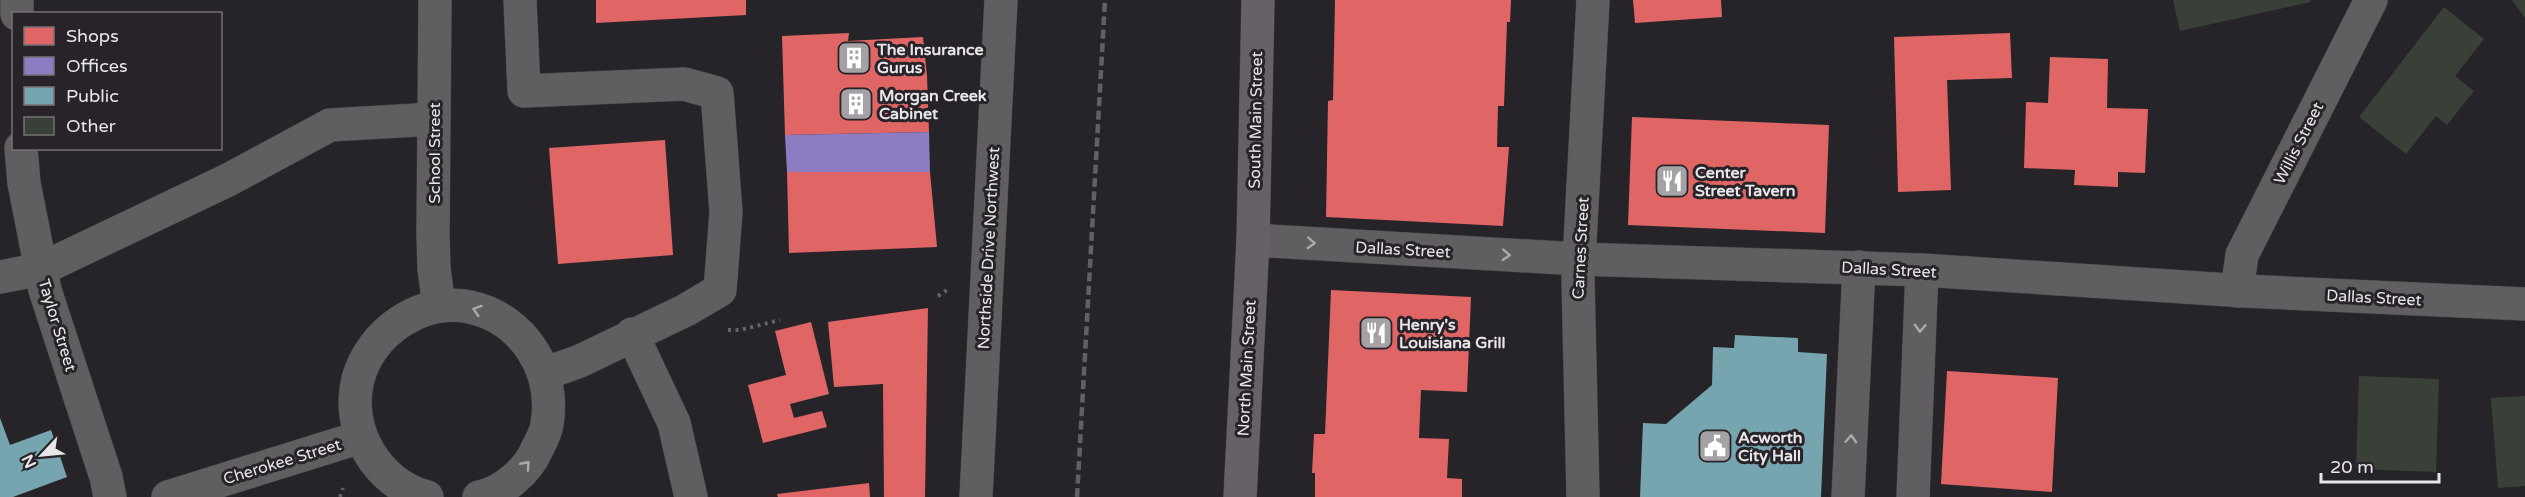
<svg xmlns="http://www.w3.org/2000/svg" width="2525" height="497" font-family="'Varela Round',sans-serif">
	<rect width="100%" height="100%" fill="#262428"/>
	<g fill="#e06666">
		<path d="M 596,0 L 746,0 L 746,15 L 596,23 Z"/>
		<path d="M 1335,0 L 1511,0 L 1510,22 L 1507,22 L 1504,106 L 1498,106 L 1497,147 L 1509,147 L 1503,226 L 1326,217 L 1328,101 L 1333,100 Z"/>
		<path d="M 1633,0 L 1721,0 L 1722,17 L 1635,23 Z"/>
		<path d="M 849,33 L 848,41 L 923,37 L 927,76 L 929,132 L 785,135 L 782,36 Z"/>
		<path d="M 2010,33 L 2012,78 L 1947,80 L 1951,190 L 1898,192 L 1894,37 Z"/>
		<path d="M 2050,57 L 2108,59 L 2107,108 L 2148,109 L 2145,173 L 2118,172 L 2118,187 L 2074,185 L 2075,170 L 2024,168 L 2026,102 L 2048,103 Z"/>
		<path d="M 1632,117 L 1829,125 L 1825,233 L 1628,225 Z"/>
		<path d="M 665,140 L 673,255 L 558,264 L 549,148 Z"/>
		<path d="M 787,172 L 930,172 L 937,247 L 789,253 Z"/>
		<path d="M 1331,290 L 1471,297 L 1467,392 L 1421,390 L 1419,438 L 1449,439 L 1447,478 L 1462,479 L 1462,497 L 1315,497 L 1315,473 L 1312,473 L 1314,434 L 1325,434 Z"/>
		<path d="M 928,308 L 925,497 L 884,497 L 883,384 L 834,387 L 828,322 Z"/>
		<path d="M 811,322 L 829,394 L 790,404 L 794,418 L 822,411 L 827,427 L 763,443 L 748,385 L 786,375 L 775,331 Z"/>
		<path d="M 1947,371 L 2058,378 L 2052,492 L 1941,484 Z"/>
		<path d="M 869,483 L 870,497 L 778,497 L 777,494 Z"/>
	</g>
	<path fill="#8e7cc3" d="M 929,132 L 930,172 L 787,172 L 785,135 Z"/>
	<g fill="#76a5af">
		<path d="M 1735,335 L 1798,338 L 1798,352 L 1827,354 L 1821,497 L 1640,497 L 1643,423 L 1666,424 L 1712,385 L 1713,347 L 1734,348 Z"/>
		<path d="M 0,418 L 10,445 L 51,430 L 67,477 L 13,497 L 0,497 Z"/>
	</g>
	<g fill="#3a4038">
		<path d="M 2173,0 L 2310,0 L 2311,2 L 2180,31 Z"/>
		<path d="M 2512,0 L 2525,0 L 2525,18 Z"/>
		<path d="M 2444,7 L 2484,39 L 2455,76 L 2474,91 L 2447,125 L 2436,116 L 2406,154 L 2359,117 Z"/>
		<path d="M 2359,376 L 2439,379 L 2436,472 L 2356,469 Z"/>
		<path d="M 2525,396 L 2525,486 L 2498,488 L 2491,398 Z"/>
	</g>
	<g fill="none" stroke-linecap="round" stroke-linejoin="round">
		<g stroke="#434144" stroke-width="34">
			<g id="minor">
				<path d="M 435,0 L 433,234 L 434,269 L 439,306"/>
				<path d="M 520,0 L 524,91 L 684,84 L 717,93 L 726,212 L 720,290 L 686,310 L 580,361 L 544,374"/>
				<path d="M 17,14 L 17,0"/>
				<path d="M 21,148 L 24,183 L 45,290 L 106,477 L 110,497"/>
				<path d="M 1253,240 L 1579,259 L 1922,270 L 2245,291 L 2525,304"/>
				<path d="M 0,277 L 41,269 L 228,180 L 330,125 L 434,119"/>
				<path d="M 2237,291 L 2242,255 L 2371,0"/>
				<path d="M 632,334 L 674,423 L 691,497"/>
				<path d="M 168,497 L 361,437"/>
				<path d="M 427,497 C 377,484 345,429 358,379 C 371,332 421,297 470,307 C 524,319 556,371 547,424 C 546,433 541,441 537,449 C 528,471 502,493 479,497"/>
				<path d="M 976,497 L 1001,0"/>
				<path d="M 1583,497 L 1578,279 L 1593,0"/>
				<path d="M 1848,497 L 1859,267"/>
				<path d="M 1913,497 L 1922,270"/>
			</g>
		</g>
		<g stroke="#434144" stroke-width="34">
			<path id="major" d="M 1240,497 L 1253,240 L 1258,0"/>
		</g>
		<g stroke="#646365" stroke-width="4" stroke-dasharray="3 4.5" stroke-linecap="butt">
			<path d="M 938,296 L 950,288"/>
			<path d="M 728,330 L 740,330 L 780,320"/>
			<path d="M 340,497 L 343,488"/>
		</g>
		<use href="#minor" stroke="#605e61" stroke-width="33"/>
		<use href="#major" stroke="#666069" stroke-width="33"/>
		<path stroke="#626063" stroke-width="4.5" stroke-dasharray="9 4.5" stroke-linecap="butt" d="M 1077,497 L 1105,0"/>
	</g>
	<defs><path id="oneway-chevron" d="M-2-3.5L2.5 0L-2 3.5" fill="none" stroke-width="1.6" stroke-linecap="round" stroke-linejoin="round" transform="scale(1.5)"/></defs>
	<g stroke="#aba9ac">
		<use href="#oneway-chevron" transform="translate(1311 243) rotate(3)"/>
		<use href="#oneway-chevron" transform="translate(1506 255) rotate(3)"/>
		<use href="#oneway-chevron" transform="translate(477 310) rotate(-162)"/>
		<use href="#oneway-chevron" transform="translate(1920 328) rotate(92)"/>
		<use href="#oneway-chevron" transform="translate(1851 439) rotate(-87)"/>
		<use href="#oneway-chevron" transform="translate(526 465) rotate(-48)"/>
	</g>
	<defs>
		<g id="building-square" transform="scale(1.725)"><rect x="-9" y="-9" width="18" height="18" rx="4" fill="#a5a2a6" stroke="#272329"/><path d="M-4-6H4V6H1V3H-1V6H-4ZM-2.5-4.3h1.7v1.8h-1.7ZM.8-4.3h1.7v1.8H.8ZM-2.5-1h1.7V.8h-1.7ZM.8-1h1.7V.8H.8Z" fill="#fff"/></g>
		<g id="restaurant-square" transform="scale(1.725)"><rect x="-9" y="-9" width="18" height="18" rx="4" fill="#a5a2a6" stroke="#272329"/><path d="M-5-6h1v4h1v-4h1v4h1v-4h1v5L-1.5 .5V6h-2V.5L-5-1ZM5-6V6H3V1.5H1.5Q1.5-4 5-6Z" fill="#fff"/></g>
		<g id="civic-square" transform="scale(1.725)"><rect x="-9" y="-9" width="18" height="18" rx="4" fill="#a5a2a6" stroke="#272329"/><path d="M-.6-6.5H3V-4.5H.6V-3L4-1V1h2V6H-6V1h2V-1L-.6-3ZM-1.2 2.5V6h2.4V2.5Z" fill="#fff"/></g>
	</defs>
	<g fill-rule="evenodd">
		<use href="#building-square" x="854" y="58"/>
		<use href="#building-square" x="856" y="104"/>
		<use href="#restaurant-square" x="1672" y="181"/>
		<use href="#restaurant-square" x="1376" y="333"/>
		<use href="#civic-square" x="1715" y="446"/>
	</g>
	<g text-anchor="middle" stroke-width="6" stroke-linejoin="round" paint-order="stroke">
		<g font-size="16" font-weight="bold" fill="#e9e6ea" stroke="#272329" text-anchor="start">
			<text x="877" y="55">The Insurance<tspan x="877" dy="18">Gurus</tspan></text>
			<text x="879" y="101">Morgan Creek<tspan x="879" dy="18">Cabinet</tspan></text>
			<text x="1695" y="178">Center<tspan x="1695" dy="18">Street Tavern</tspan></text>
			<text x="1399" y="330">Henry's<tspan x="1399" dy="18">Louisiana Grill</tspan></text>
			<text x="1738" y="443">Acworth<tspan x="1738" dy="18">City Hall</tspan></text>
		</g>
		<g font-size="16" fill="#e9e6ea" stroke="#272329">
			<text transform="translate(1255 120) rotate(-89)" y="6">South Main Street</text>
			<text transform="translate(2298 143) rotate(-63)" y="6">Willis Street</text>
			<text transform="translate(434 153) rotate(-90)" y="6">School Street</text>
			<text transform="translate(988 248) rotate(-87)" y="6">Northside Drive Northwest</text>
			<text transform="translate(1580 248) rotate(-87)" y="6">Carnes Street</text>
			<text transform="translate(1403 249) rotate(3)" y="6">Dallas Street</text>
			<text transform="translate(1889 269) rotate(3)" y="6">Dallas Street</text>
			<text transform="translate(2374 297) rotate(3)" y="6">Dallas Street</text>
			<text transform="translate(58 325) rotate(73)" y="6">Taylor Street</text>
			<text transform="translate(1246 368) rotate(-87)" y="6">North Main Street</text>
			<text transform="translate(282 461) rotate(-17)" y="6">Cherokee Street</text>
		</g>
	</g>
	<rect x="12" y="12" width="210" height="138" fill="#272329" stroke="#757176" stroke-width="1.5"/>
	<rect x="24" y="27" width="30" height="18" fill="#e06666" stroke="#757176" stroke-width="1.5"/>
	<text x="66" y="42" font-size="18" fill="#e9e6ea">Shops</text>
	<rect x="24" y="57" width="30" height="18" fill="#8e7cc3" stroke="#757176" stroke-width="1.5"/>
	<text x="66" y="72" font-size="18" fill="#e9e6ea">Offices</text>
	<rect x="24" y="87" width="30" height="18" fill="#76a5af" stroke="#757176" stroke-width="1.5"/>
	<text x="66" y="102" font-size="18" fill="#e9e6ea">Public</text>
	<rect x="24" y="117" width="30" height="18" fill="#3a4038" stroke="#757176" stroke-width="1.5"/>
	<text x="66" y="132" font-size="18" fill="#e9e6ea">Other</text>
	<g transform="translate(42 455) rotate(244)" stroke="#272329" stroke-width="4.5" paint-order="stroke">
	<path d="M0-4.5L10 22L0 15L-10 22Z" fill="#e9e6ea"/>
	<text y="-9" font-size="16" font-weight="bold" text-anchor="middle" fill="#e9e6ea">N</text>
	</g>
	<path d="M2321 473v9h118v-9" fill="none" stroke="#e9e6ea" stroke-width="3"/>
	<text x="2330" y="473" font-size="18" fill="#e9e6ea" stroke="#272329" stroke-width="4.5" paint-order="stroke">20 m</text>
</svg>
